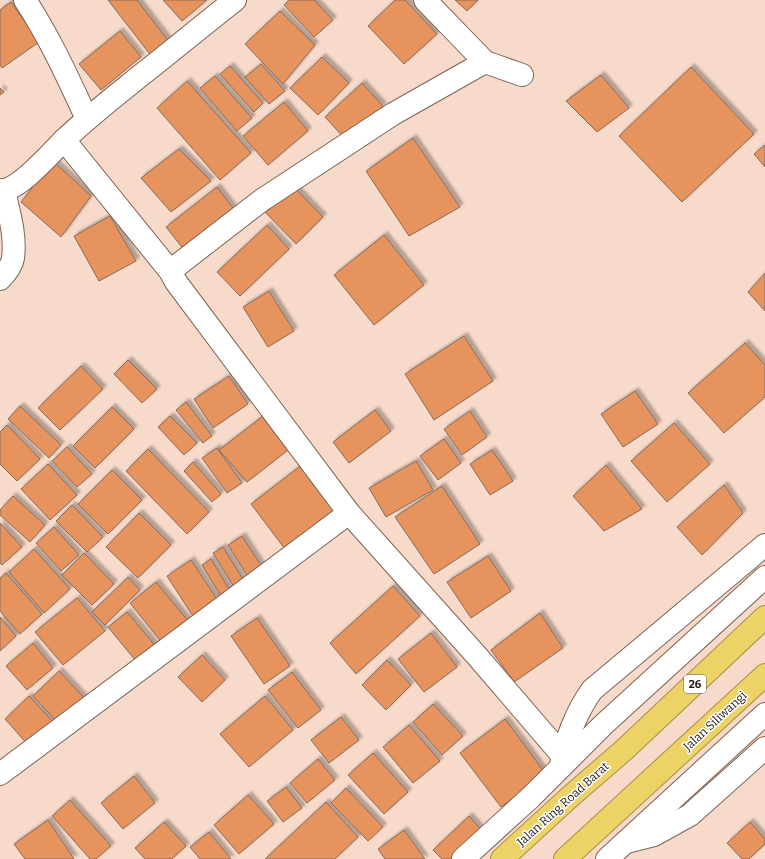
<svg xmlns="http://www.w3.org/2000/svg" width="765" height="859" font-family="Bitter,serif">
	<defs>
		<filter id="shadow"><feDropShadow dx="3.5" dy="-3.5" stdDeviation="1" flood-color="#0004"/></filter>
	</defs>
	<rect width="100%" height="100%" fill="#f7dac9"/>
	<g fill="#e7935d" stroke="#846b5c" filter="url(#shadow)">
		<path d="M 108,0 L 137,0 L 170,43 L 152,57 Z"/>
		<path d="M 163,0 L 207,0 L 182,21 Z"/>
		<path d="M 289,0 L 314,0 L 333,20 L 314,37 L 284,5 Z"/>
		<path d="M 395,0 L 405,0 L 437,34 L 404,64 L 368,26 Z"/>
		<path d="M 455,0 L 478,0 L 467,11 Z"/>
		<path d="M 11,2 L 39,42 L 2,68 L 0,65 L 0,10 Z"/>
		<path d="M 280,11 L 315,45 L 283,84 L 245,44 Z"/>
		<path d="M 120,31 L 141,57 L 101,90 L 79,64 Z"/>
		<path d="M 322,57 L 349,83 L 318,115 L 290,88 Z"/>
		<path d="M 261,64 L 285,91 L 269,104 L 245,77 Z"/>
		<path d="M 230,66 L 263,103 L 254,112 L 220,74 Z"/>
		<path d="M 691,67 L 754,134 L 682,202 L 619,136 Z"/>
		<path d="M 601,75 L 629,108 L 597,132 L 566,101 Z"/>
		<path d="M 215,76 L 252,118 L 237,131 L 200,88 Z"/>
		<path d="M 187,81 L 251,153 L 220,180 L 157,108 Z"/>
		<path d="M 362,83 L 383,106 L 346,140 L 325,117 Z"/>
		<path d="M 0,88 L 4,92 L 0,95 Z"/>
		<path d="M 284,102 L 308,131 L 268,165 L 243,136 Z"/>
		<path d="M 413,138 L 460,207 L 409,236 L 366,171 Z"/>
		<path d="M 765,145 L 765,167 L 754,154 Z"/>
		<path d="M 179,149 L 211,181 L 171,212 L 141,178 Z"/>
		<path d="M 53,161 L 91,196 L 61,237 L 21,202 Z"/>
		<path d="M 293,186 L 323,217 L 296,244 L 265,212 Z"/>
		<path d="M 217,187 L 236,212 L 185,251 L 166,227 Z"/>
		<path d="M 110,216 L 136,261 L 99,281 L 74,236 Z"/>
		<path d="M 267,225 L 289,249 L 240,296 L 217,272 Z"/>
		<path d="M 384,235 L 424,285 L 374,325 L 334,275 Z"/>
		<path d="M 765,273 L 765,311 L 748,292 Z"/>
		<path d="M 269,291 L 294,331 L 268,347 L 243,307 Z"/>
		<path d="M 464,336 L 493,381 L 434,420 L 405,374 Z"/>
		<path d="M 745,343 L 765,365 L 765,397 L 724,433 L 688,393 Z"/>
		<path d="M 128,360 L 157,389 L 142,403 L 114,374 Z"/>
		<path d="M 81,366 L 103,389 L 60,430 L 38,408 Z"/>
		<path d="M 229,376 L 248,404 L 213,428 L 194,399 Z"/>
		<path d="M 635,391 L 658,424 L 623,447 L 601,414 Z"/>
		<path d="M 186,402 L 212,436 L 203,443 L 176,410 Z"/>
		<path d="M 20,406 L 61,445 L 49,458 L 8,419 Z"/>
		<path d="M 112,407 L 134,429 L 95,468 L 73,446 Z"/>
		<path d="M 375,410 L 391,431 L 349,463 L 333,442 Z"/>
		<path d="M 470,411 L 487,437 L 462,455 L 444,429 Z"/>
		<path d="M 267,413 L 292,447 L 247,482 L 219,450 Z"/>
		<path d="M 170,416 L 197,443 L 184,455 L 158,427 Z"/>
		<path d="M 674,423 L 710,464 L 667,502 L 631,461 Z"/>
		<path d="M 7,425 L 40,459 L 17,481 L 0,464 L 0,432 Z"/>
		<path d="M 444,439 L 461,463 L 438,480 L 420,456 Z"/>
		<path d="M 67,447 L 92,474 L 77,487 L 52,461 Z"/>
		<path d="M 217,448 L 242,483 L 227,493 L 202,458 Z"/>
		<path d="M 148,449 L 209,512 L 187,534 L 126,471 Z"/>
		<path d="M 492,450 L 513,481 L 490,495 L 470,464 Z"/>
		<path d="M 416,461 L 433,490 L 386,517 L 369,488 Z"/>
		<path d="M 193,462 L 221,494 L 212,502 L 184,471 Z"/>
		<path d="M 48,464 L 77,495 L 50,520 L 21,489 Z"/>
		<path d="M 303,464 L 337,509 L 285,549 L 251,504 Z"/>
		<path d="M 606,465 L 642,509 L 604,531 L 573,496 Z"/>
		<path d="M 112,470 L 142,500 L 108,534 L 78,504 Z"/>
		<path d="M 724,485 L 743,513 L 702,555 L 677,527 Z"/>
		<path d="M 442,486 L 480,544 L 434,574 L 395,517 Z"/>
		<path d="M 13,496 L 45,525 L 30,542 L 0,515 L 0,510 Z"/>
		<path d="M 72,505 L 103,537 L 87,552 L 56,521 Z"/>
		<path d="M 139,513 L 171,545 L 138,578 L 106,547 Z"/>
		<path d="M 0,523 L 22,547 L 2,565 L 0,563 Z"/>
		<path d="M 54,527 L 79,555 L 61,571 L 36,543 Z"/>
		<path d="M 242,536 L 262,567 L 248,577 L 228,545 Z"/>
		<path d="M 223,547 L 244,581 L 234,587 L 213,553 Z"/>
		<path d="M 34,549 L 70,589 L 44,613 L 9,572 Z"/>
		<path d="M 84,553 L 114,584 L 92,605 L 62,575 Z"/>
		<path d="M 488,556 L 511,591 L 471,618 L 447,582 Z"/>
		<path d="M 211,559 L 231,592 L 222,598 L 202,565 Z"/>
		<path d="M 191,560 L 219,602 L 194,618 L 167,576 Z"/>
		<path d="M 6,573 L 42,614 L 20,634 L 0,611 L 0,578 Z"/>
		<path d="M 128,577 L 140,590 L 105,625 L 92,612 Z"/>
		<path d="M 156,582 L 193,627 L 166,648 L 130,603 Z"/>
		<path d="M 393,586 L 420,616 L 356,674 L 330,643 Z"/>
		<path d="M 77,598 L 105,631 L 63,665 L 35,632 Z"/>
		<path d="M 127,612 L 159,650 L 140,666 L 108,627 Z"/>
		<path d="M 540,613 L 563,648 L 514,682 L 491,650 Z"/>
		<path d="M 0,617 L 16,636 L 0,651 Z"/>
		<path d="M 257,618 L 290,666 L 264,684 L 231,636 Z"/>
		<path d="M 431,633 L 457,667 L 424,692 L 398,659 Z"/>
		<path d="M 33,643 L 53,668 L 27,690 L 6,666 Z"/>
		<path d="M 202,655 L 225,680 L 202,702 L 178,677 Z"/>
		<path d="M 387,660 L 411,685 L 386,710 L 362,685 Z"/>
		<path d="M 59,671 L 88,702 L 62,727 L 33,696 Z"/>
		<path d="M 292,672 L 321,710 L 298,728 L 268,690 Z"/>
		<path d="M 29,696 L 55,724 L 30,747 L 5,719 Z"/>
		<path d="M 265,696 L 293,730 L 249,767 L 220,734 Z"/>
		<path d="M 433,704 L 463,736 L 442,755 L 413,722 Z"/>
		<path d="M 341,717 L 359,740 L 329,763 L 311,740 Z"/>
		<path d="M 505,719 L 546,774 L 501,807 L 460,753 Z"/>
		<path d="M 409,725 L 440,761 L 413,783 L 383,747 Z"/>
		<path d="M 373,753 L 408,792 L 384,814 L 348,775 Z"/>
		<path d="M 318,759 L 335,780 L 307,803 L 290,783 Z"/>
		<path d="M 134,776 L 155,803 L 123,829 L 101,803 Z"/>
		<path d="M 286,787 L 302,808 L 283,822 L 267,801 Z"/>
		<path d="M 346,788 L 383,827 L 368,841 L 331,803 Z"/>
		<path d="M 248,795 L 274,824 L 239,854 L 214,825 Z"/>
		<path d="M 70,800 L 111,846 L 96,859 L 90,859 L 52,816 Z"/>
		<path d="M 326,802 L 358,837 L 335,859 L 265,859 Z"/>
		<path d="M 469,816 L 484,833 L 456,859 L 442,859 L 433,850 Z"/>
		<path d="M 48,820 L 74,859 L 25,859 L 14,844 Z"/>
		<path d="M 164,822 L 186,846 L 172,859 L 145,859 L 135,848 Z"/>
		<path d="M 750,822 L 765,839 L 765,844 L 749,859 L 742,859 L 727,843 Z"/>
		<path d="M 404,830 L 425,859 L 385,859 L 378,849 Z"/>
		<path d="M 209,832 L 231,859 L 200,859 L 190,847 Z"/>
	</g>
	<g fill="none" stroke-linecap="round" stroke-linejoin="round">
		<g stroke="#7c6354" stroke-width="24">
			<g id="minor">
				<path d="M 25,0 C 50,38 68,78 87,119"/>
				<path d="M 425,0 L 485,62 L 522,75"/>
				<path d="M 64,140 L 170,271 L 176,282 L 349,513 L 477,656 L 562,755"/>
				<path d="M 0,190 C 15,194 52,152 63,141 C 87,118 114,97 140,76 C 172,51 203,25 235,0"/>
				<path d="M 170,271 L 262,200 L 393,114 L 485,62"/>
				<path d="M 0,279 C 5,274 12,265 13,258 C 16,235 9,213 4,191"/>
				<path d="M 561,766 C 565,740 577,711 592,690 L 765,545"/>
				<path d="M 0,774 L 349,513"/>
				<path d="M 626,842 L 654,835 L 690,815 L 765,748"/>
				<path d="M 463,859 L 531,797 L 603,725 L 765,577"/>
				<path d="M 607,859 L 765,714"/>
			</g>
		</g>
		<g stroke="#a59048" stroke-width="24">
			<g id="highway">
				<path d="M 502,859 L 572,795 L 624,750 L 765,617"/>
				<path d="M 565,859 L 765,675"/>
			</g>
		</g>
		<use href="#minor" stroke="#fff" stroke-width="22"/>
		<use href="#highway" stroke="#edd366" stroke-width="22"/>
	</g>
	<g text-anchor="middle" stroke-width="3" stroke-linejoin="round" paint-order="stroke">
		<rect fill="#fff" stroke="#625b57" stroke-width="1" x="684" y="675" width="22" height="18" rx="3"/>
		<g font-size="11" font-weight="bold" fill="#1f150f">
			<text x="695" y="688">26</text>
		</g>
		<g font-size="12" fill="#1f150f" stroke="#fff">
			<text transform="translate(715 721) rotate(-43)" y="4">Jalan Siliwangi</text>
			<text transform="translate(563 804) rotate(-42)" y="4">Jalan Ring Road Barat</text>
		</g>
	</g>
</svg>
